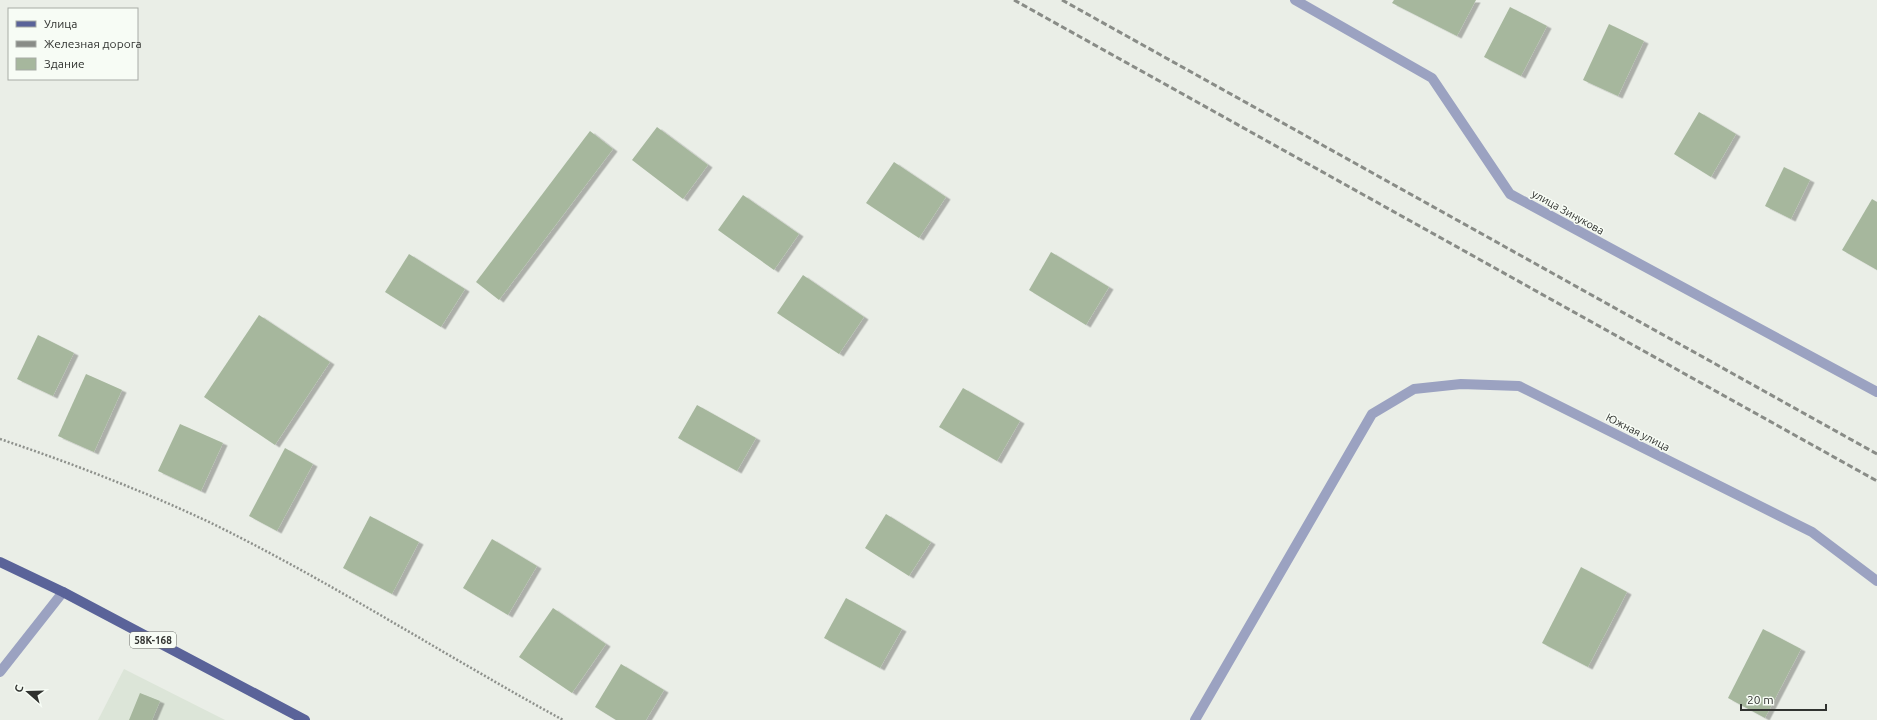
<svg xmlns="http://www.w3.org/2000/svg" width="1877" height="720" font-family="Ubuntu,sans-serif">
	<defs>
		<filter id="shadow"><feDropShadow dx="4.5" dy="2.5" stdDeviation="0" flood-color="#0004"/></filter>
	</defs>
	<rect width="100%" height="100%" fill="#eaeee7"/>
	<path fill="#dce5d8" d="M 124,669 L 225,720 L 98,720 Z"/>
	<g fill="#a6b79d" filter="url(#shadow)">
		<path d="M 1394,0 L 1476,0 L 1457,36 L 1392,3 Z"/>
		<path d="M 1510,7 L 1547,26 L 1521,76 L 1484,57 Z"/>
		<path d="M 1609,24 L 1644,41 L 1618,96 L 1583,80 Z"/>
		<path d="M 1699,112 L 1736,134 L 1711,177 L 1674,154 Z"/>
		<path d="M 657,127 L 708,165 L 683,199 L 632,160 Z"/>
		<path d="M 590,131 L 613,149 L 499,300 L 476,282 Z"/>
		<path d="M 894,162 L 946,197 L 919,238 L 866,203 Z"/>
		<path d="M 1784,167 L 1810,180 L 1791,219 L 1765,206 Z"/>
		<path d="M 743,195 L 799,234 L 774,270 L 718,230 Z"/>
		<path d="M 1872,199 L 1877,202 L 1877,270 L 1842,250 Z"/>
		<path d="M 1051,252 L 1109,287 L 1086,325 L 1029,290 Z"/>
		<path d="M 409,254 L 465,289 L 441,327 L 385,292 Z"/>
		<path d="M 803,275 L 864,317 L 839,354 L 777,313 Z"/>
		<path d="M 259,315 L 330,362 L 275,445 L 204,397 Z"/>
		<path d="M 38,335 L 74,353 L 53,396 L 17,379 Z"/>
		<path d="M 86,374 L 122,390 L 94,452 L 58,436 Z"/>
		<path d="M 963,388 L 1020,421 L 997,461 L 939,427 Z"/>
		<path d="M 697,405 L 756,438 L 737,471 L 678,438 Z"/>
		<path d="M 180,424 L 223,443 L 201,491 L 158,471 Z"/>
		<path d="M 285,448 L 313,464 L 277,531 L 249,516 Z"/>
		<path d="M 886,514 L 931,542 L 909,576 L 865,548 Z"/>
		<path d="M 370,516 L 419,542 L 392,594 L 343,568 Z"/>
		<path d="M 492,539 L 537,566 L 508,615 L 463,588 Z"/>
		<path d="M 1581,567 L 1627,592 L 1588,667 L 1542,643 Z"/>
		<path d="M 846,598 L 902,629 L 880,668 L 824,638 Z"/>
		<path d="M 553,608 L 606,644 L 572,693 L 519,657 Z"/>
		<path d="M 1763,629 L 1801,649 L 1765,718 L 1728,698 Z"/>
		<path d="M 621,664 L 664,690 L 646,720 L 616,720 L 595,707 Z"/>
		<path d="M 140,693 L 160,701 L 152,720 L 129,720 Z"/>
	</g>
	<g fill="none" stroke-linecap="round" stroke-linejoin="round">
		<path stroke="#8e918c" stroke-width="2.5" stroke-dasharray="2 2" stroke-linecap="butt" d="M 0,439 C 71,463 141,490 209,522 C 330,581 444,655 563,720"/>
		<g stroke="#9ba2c1" stroke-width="10">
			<path d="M 1295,0 L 1432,78 L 1510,194 L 1877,392"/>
			<path d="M 0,672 L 63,592"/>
			<path d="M 1195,720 L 1372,414 L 1414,389 L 1461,384 L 1519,386 L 1812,532 L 1877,581"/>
		</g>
		<path stroke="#5a6399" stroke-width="10" d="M 0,562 L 63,592 L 305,720"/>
		<g stroke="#898c87" stroke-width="3" stroke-dasharray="6 3" stroke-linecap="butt">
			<path d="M 1014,0 L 1877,481"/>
			<path d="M 1062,0 L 1877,454"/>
		</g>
	</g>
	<g text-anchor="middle" stroke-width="3" stroke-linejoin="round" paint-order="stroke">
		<rect fill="#f7fcf5" stroke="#6c6f6a" stroke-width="1" x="130" y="632" width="46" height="16" rx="3"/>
		<g font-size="10" font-weight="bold" fill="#30322f">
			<text x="153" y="644">58К-168</text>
		</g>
		<g font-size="11" fill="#30322f" stroke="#f7fcf5">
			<text transform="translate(1568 212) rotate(29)" y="4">улица Зинукова</text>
			<text transform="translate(1638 432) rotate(27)" y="4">Южная улица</text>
		</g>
	</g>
	<rect x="8" y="8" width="130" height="72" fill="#f7fcf5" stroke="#a7aba6"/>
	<rect x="16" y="21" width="20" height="6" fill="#5a6399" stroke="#a7aba6"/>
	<text x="44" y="28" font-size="12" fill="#30322f">Улица</text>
	<rect x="16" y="41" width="20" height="6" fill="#898c87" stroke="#a7aba6"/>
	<text x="44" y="48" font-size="12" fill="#30322f">Железная дорога</text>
	<rect x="16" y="58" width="20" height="12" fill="#a6b79d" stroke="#a7aba6"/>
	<text x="44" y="68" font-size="12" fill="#30322f">Здание</text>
	<g transform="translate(28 692) rotate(290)" stroke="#f7fcf5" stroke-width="3" paint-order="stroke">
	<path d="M0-3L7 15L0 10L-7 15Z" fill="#30322f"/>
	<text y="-6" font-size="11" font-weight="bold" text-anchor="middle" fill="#30322f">С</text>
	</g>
	<path d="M1741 704v6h85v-6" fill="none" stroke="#30322f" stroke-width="2"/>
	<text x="1747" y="704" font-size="12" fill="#30322f" stroke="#f7fcf5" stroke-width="3" paint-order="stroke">20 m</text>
</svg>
